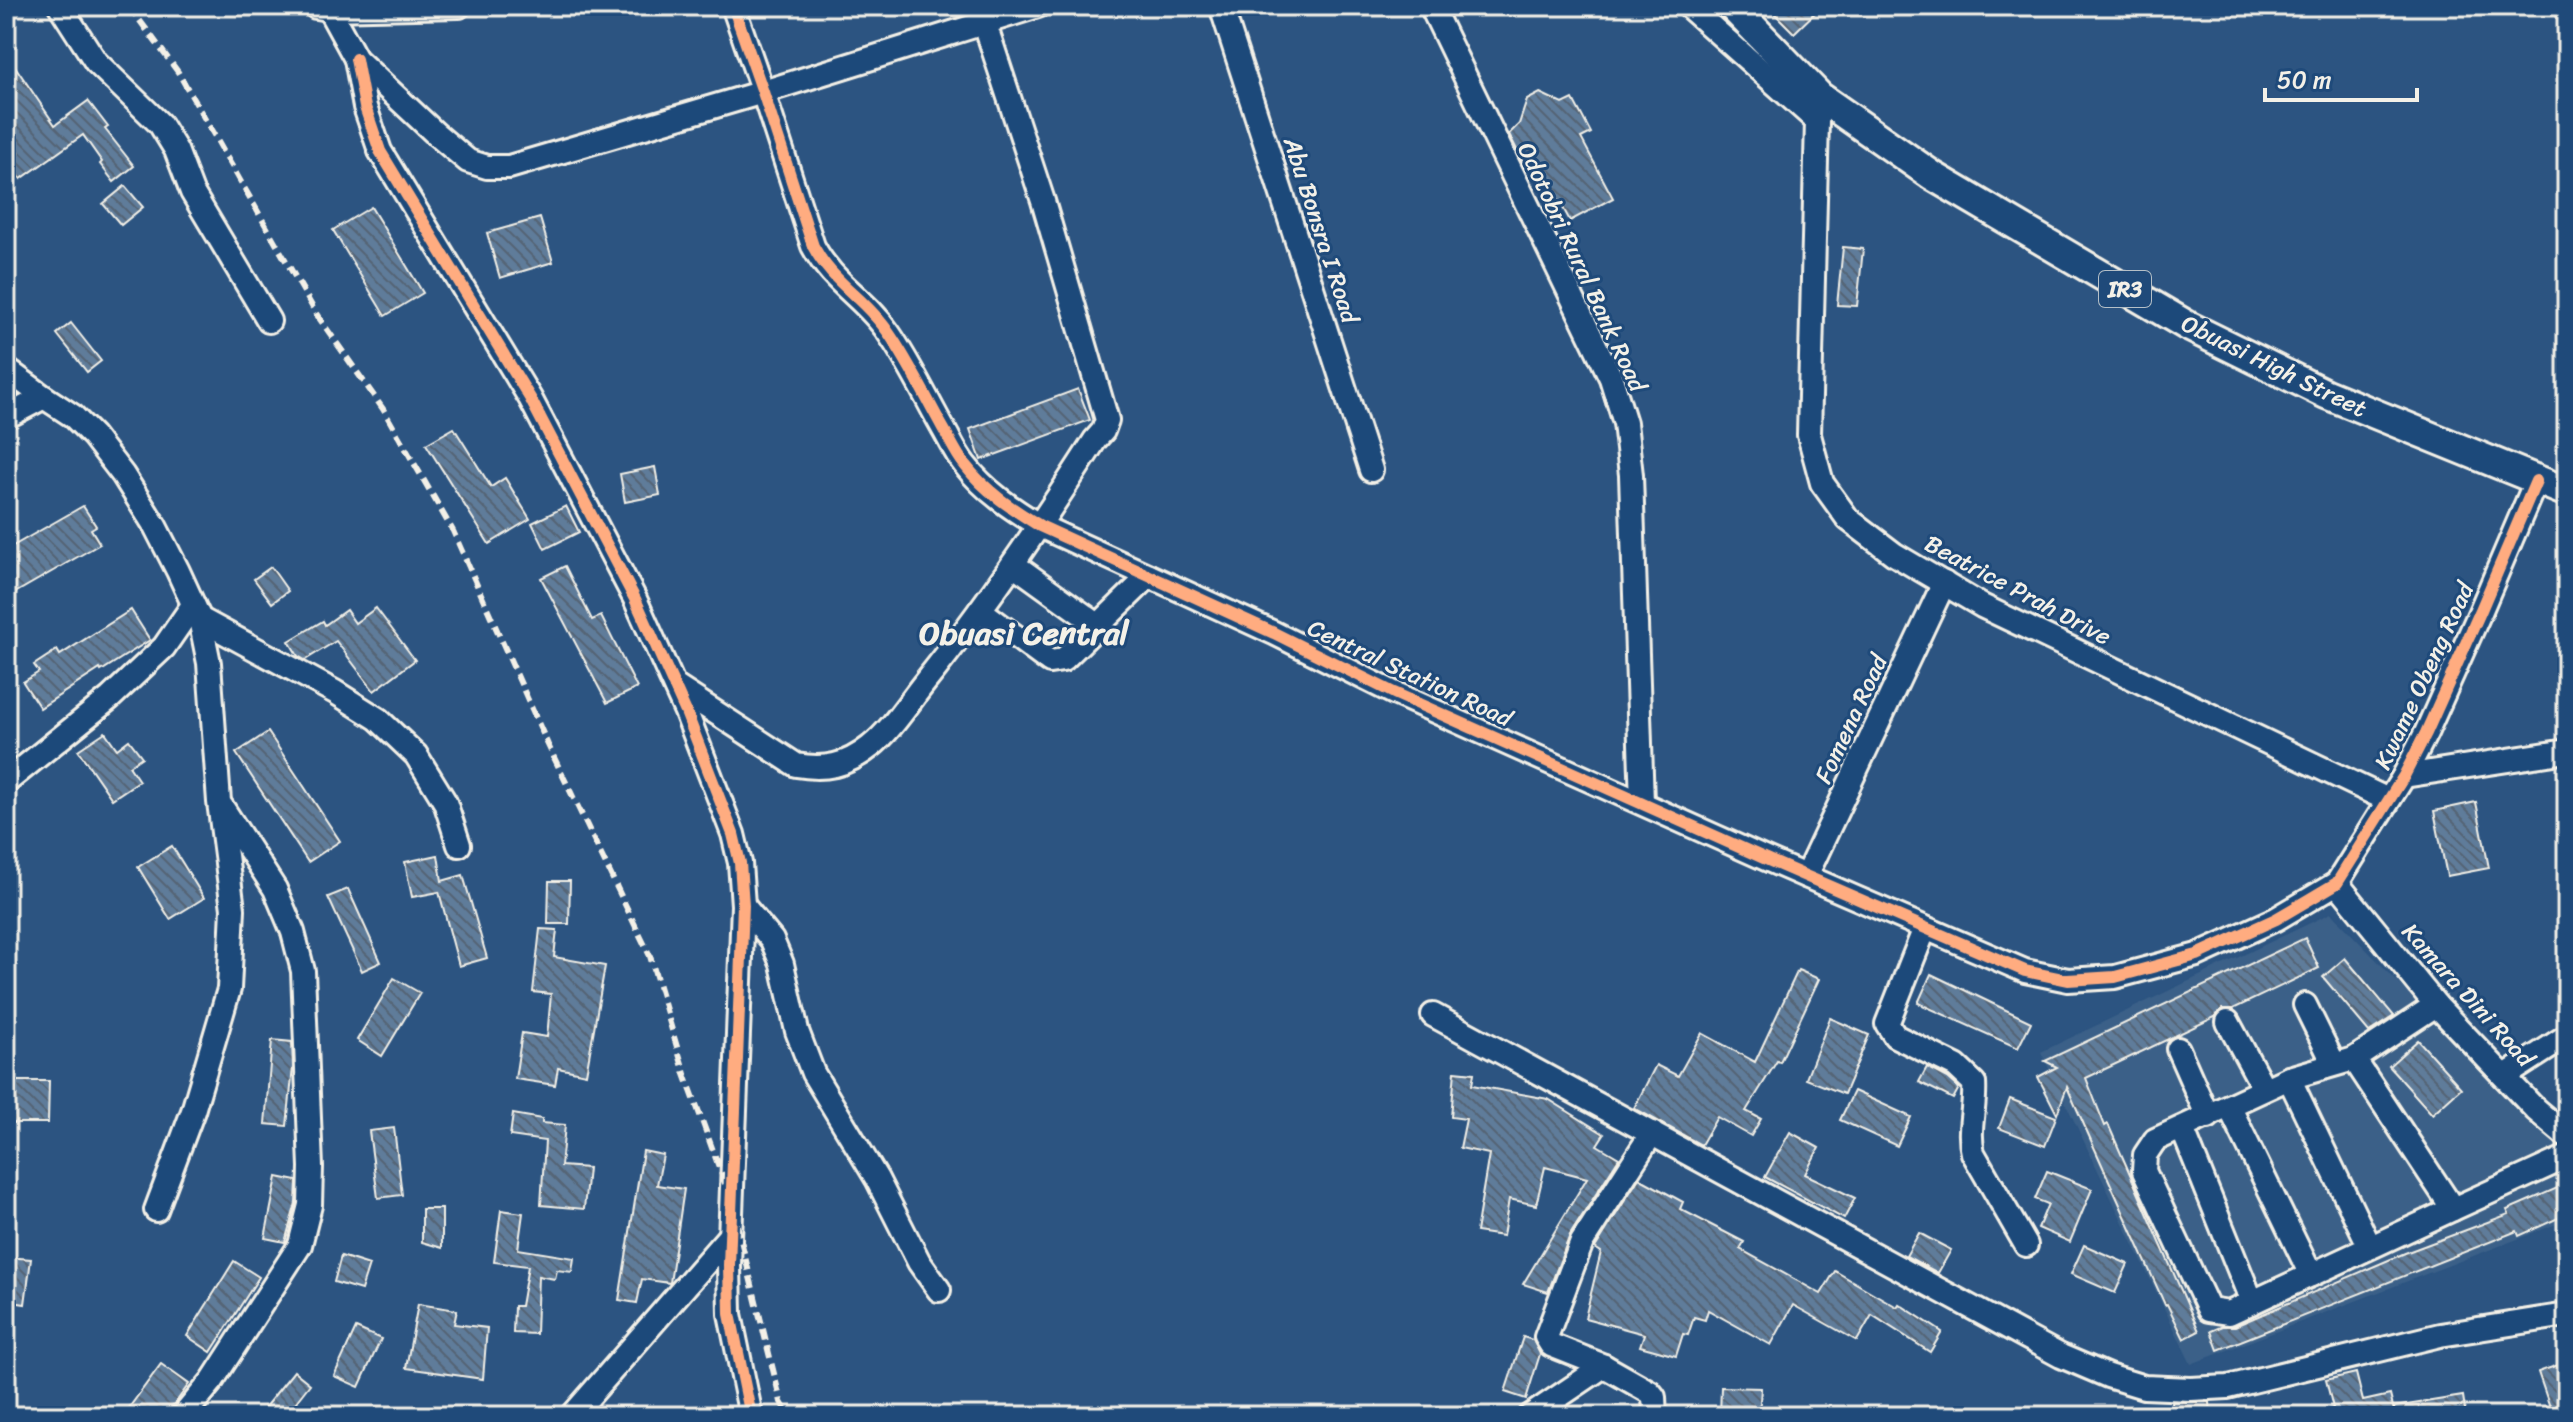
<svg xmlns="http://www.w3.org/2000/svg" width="2573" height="1422" font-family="Sriracha,sans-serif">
	<defs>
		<pattern id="building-back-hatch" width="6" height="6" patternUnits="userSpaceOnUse" patternTransform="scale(2)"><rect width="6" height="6" fill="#5e7b9a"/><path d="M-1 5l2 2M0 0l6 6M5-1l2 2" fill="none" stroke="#556474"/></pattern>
	</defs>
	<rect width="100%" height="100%" fill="#2c5481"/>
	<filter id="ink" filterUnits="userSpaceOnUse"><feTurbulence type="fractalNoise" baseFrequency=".0125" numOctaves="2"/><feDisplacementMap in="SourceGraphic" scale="16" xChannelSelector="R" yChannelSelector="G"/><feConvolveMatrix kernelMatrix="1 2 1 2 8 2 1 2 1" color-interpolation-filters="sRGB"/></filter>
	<g filter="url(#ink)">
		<path fill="#3b6088" d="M 2331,913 L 2567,1157 L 2567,1220 L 2191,1364 L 2041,1052 Z"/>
		<g fill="url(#building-back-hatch)" stroke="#f4f1e8" stroke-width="2">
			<path d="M 1767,6 L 1822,6 L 1794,33 Z"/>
			<path d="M 6,53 L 55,125 L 88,101 L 108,127 L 105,129 L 134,166 L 114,182 L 100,164 L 102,162 L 83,135 L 21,179 L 8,161 L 18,153 L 6,136 Z"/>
			<path d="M 1540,93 L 1563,104 L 1573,99 L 1591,133 L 1581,138 L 1613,198 L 1570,221 L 1538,161 L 1526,168 L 1509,134 L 1519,124 L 1527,100 Z"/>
			<path d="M 125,186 L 143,207 L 121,225 L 103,204 Z"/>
			<path d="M 371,207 L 423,293 L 385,316 L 333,230 Z"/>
			<path d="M 540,218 L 553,262 L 500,278 L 487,233 Z"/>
			<path d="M 1843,247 L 1863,249 L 1857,306 L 1837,305 Z"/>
			<path d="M 71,323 L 101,361 L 87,372 L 57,334 Z"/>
			<path d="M 1078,389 L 1090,420 L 981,460 L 970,429 Z"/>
			<path d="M 454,428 L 491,487 L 505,478 L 530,519 L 489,544 L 426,444 Z"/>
			<path d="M 655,467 L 660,495 L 625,502 L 620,474 Z"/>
			<path d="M 83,506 L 96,526 L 91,529 L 100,544 L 6,598 L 6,550 Z"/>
			<path d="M 566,506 L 579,532 L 545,549 L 532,523 Z"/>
			<path d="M 565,566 L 592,620 L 601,616 L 637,688 L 607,703 L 541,578 Z"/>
			<path d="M 271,567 L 288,591 L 272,603 L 254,579 Z"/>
			<path d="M 376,608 L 415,660 L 374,691 L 336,641 L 305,660 L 298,656 L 289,641 L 323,621 L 325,625 L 346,610 L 355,623 Z"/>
			<path d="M 131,610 L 150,640 L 101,671 L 100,669 L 40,708 L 23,682 L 39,672 L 34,665 L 57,650 L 60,655 Z"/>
			<path d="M 105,732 L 117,749 L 129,740 L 142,757 L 129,766 L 139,781 L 112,799 L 78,750 Z"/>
			<path d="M 268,732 L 340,841 L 308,862 L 236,753 Z"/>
			<path d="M 2476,802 L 2489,868 L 2447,876 L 2434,811 Z"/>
			<path d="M 172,846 L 204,898 L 170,919 L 138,867 Z"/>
			<path d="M 438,855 L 442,881 L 463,875 L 487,958 L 459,966 L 439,892 L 412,897 L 405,862 Z"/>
			<path d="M 549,881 L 570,881 L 569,924 L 548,924 Z"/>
			<path d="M 348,889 L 381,962 L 362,971 L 328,897 Z"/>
			<path d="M 540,929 L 557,930 L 554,957 L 605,966 L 586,1074 L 558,1068 L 555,1085 L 515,1079 L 522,1033 L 547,1037 L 551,994 L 533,992 Z"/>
			<path d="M 2305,938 L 2319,968 L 2233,1009 L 2222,1009 L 2215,1017 L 2086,1078 L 2105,1126 L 2108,1124 L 2199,1331 L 2184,1339 L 2167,1304 L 2165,1305 L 2067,1087 L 2057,1114 L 2038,1077 L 2057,1067 L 2045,1061 Z"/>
			<path d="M 2345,958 L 2394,1016 L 2369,1032 L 2323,977 Z"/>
			<path d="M 1798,970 L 1819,979 L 1780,1062 L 1777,1061 L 1746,1111 L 1761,1119 L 1751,1136 L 1717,1117 L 1701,1145 L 1634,1108 L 1656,1065 L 1678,1076 L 1702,1033 L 1755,1062 Z"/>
			<path d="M 1931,974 L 2031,1022 L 2018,1048 L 1918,1003 Z"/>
			<path d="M 394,978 L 420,993 L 382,1056 L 357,1040 Z"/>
			<path d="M 1830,1018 L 1869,1035 L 1844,1094 L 1806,1079 Z"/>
			<path d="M 272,1040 L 292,1042 L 293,1067 L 287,1126 L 265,1124 Z"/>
			<path d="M 2418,1040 L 2461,1088 L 2432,1114 L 2389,1066 Z"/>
			<path d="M 1927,1067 L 1948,1078 L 1959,1088 L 1953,1099 L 1919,1082 Z"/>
			<path d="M 1455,1071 L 1474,1073 L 1472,1085 L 1548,1099 L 1604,1134 L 1597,1145 L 1619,1158 L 1570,1235 L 1548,1292 L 1523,1284 L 1587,1178 L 1545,1167 L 1536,1205 L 1509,1199 L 1503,1236 L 1476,1232 L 1489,1154 L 1460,1148 L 1466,1119 L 1451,1117 Z"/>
			<path d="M 6,1081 L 49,1081 L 48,1123 L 6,1123 Z"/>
			<path d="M 1854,1091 L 1911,1117 L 1897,1146 L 1840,1120 Z"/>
			<path d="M 2010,1099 L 2056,1117 L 2045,1146 L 1999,1128 Z"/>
			<path d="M 513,1114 L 542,1119 L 542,1123 L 565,1125 L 561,1166 L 588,1168 L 584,1209 L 541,1205 L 545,1141 L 510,1136 Z"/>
			<path d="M 394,1128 L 402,1195 L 378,1198 L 369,1131 Z"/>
			<path d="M 1790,1132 L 1819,1148 L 1805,1174 L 1855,1198 L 1844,1219 L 1765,1177 Z"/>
			<path d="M 643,1151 L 663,1155 L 657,1185 L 684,1189 L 670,1283 L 642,1279 L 637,1303 L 619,1300 Z"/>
			<path d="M 2047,1171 L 2092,1189 L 2070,1242 L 2038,1228 L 2048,1204 L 2035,1199 Z"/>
			<path d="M 277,1177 L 297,1181 L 296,1203 L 285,1242 L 265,1238 Z"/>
			<path d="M 1639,1178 L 1683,1202 L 1680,1209 L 1744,1242 L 1740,1249 L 1821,1294 L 1835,1271 L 1897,1307 L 1899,1304 L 1942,1332 L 1930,1352 L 1872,1315 L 1857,1341 L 1793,1305 L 1771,1345 L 1708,1310 L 1705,1320 L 1694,1317 L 1688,1335 L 1683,1334 L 1676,1356 L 1640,1346 L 1644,1334 L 1585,1318 L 1601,1252 L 1595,1248 Z"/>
			<path d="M 2562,1186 L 2567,1196 L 2567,1214 L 2519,1236 L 2517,1231 L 2218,1350 L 2211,1331 L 2223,1326 L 2235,1326 L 2405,1253 L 2509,1214 L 2507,1210 Z"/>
			<path d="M 422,1209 L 442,1209 L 442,1248 L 422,1242 Z"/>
			<path d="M 501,1210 L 523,1213 L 518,1249 L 574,1258 L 572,1272 L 557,1270 L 555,1279 L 538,1276 L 536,1334 L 513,1333 L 514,1306 L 521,1306 L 528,1266 L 494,1262 Z"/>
			<path d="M 1919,1233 L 1951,1250 L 1938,1273 L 1906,1256 Z"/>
			<path d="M 2084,1245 L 2128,1264 L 2115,1293 L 2071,1274 Z"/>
			<path d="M 341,1256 L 369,1265 L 361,1290 L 334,1282 Z"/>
			<path d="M 6,1257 L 31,1259 L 25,1304 L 6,1301 Z"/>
			<path d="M 234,1261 L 259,1277 L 211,1352 L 187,1336 Z"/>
			<path d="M 418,1304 L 457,1310 L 454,1324 L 487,1328 L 483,1379 L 406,1368 Z"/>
			<path d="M 356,1328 L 381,1339 L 359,1387 L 334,1376 Z"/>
			<path d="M 1523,1337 L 1533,1340 L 1540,1354 L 1526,1399 L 1505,1392 Z"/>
			<path d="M 2567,1362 L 2567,1416 L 2553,1416 L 2538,1372 Z"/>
			<path d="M 161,1364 L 189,1384 L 171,1409 L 166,1416 L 123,1416 Z"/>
			<path d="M 294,1371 L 310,1384 L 285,1416 L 275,1416 L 265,1407 Z"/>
			<path d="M 2356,1373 L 2363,1401 L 2390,1395 L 2394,1411 L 2373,1416 L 2327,1416 L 2327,1409 L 2333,1408 L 2326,1380 Z"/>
			<path d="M 1721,1387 L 1761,1388 L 1759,1416 L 1720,1416 Z"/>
			<path d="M 2463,1396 L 2466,1416 L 2395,1416 L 2394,1407 Z"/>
			<path d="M 2172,1402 L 2210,1402 L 2211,1416 L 2173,1416 Z"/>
		</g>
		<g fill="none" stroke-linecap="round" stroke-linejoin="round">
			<g stroke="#f4f1e8" stroke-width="28">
				<g id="minor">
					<path d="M 60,6 L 96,62 L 160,124 L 176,150 L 192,192 L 269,321"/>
					<path d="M 327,6 L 356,59 L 436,134 L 468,161 L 487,167 L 509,167 L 763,92 L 1038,6"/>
					<path d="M 733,6 L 763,92 L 813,246 C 833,284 865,298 888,332 C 909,362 925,396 943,428 C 950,440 956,454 965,465 C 985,491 1012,509 1040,526 L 1274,633 L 1394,693 L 1766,859 L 2025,971 L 2068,980 L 2115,977 L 2197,955 L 2276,919 L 2337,883 L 2404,776 L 2426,733 L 2481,610 L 2536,481"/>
					<path d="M 1221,6 L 1371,470"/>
					<path d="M 1431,6 L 1611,378 L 1625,423 L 1631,475 L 1642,803"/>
					<path d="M 1688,6 L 1817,121"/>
					<path d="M 316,7 L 328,9 L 459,6"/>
					<path d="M 356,59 L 365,107 L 380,151 L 530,398 L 635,599 L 686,712 L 733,834 L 740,863 L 743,905 L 729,1265 L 730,1314 L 751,1416"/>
					<path d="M 1820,97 L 1817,121 L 1809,435 L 1822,483 L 1848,519 L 1894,554 L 1982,606 L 2388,800"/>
					<path d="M 6,369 L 44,397 L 73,416 L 93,436 L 123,475 L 155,526 L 178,571 L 200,619 L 209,663 L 219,802 L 233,909 L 229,989 L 193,1111 L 156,1210"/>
					<path d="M 6,417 L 44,397"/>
					<path d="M 1013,564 L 1099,626"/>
					<path d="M 980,610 L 1050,662 L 1063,660 L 1149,576"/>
					<path d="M 200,619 L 335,692 L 378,719 L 416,755 L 445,802 L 459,845"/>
					<path d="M 675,686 L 796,765 C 825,770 846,766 870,747 C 890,732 909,702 925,682 C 987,605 1042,523 1095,440 L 1103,431 L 1107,420 L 1043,201 L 979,6"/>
					<path d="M 2404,776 L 2567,751"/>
					<path d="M 6,782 L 110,698 L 164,647 L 193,605"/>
					<path d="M 1806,876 L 1944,583"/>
					<path d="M 2337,883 L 2436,1005 L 2536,1110 L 2567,1136"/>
					<path d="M 743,905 L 772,940 L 782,964 L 797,1031 L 813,1073 L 877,1179 L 919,1262 L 939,1290"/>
					<path d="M 1925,928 L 1887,1024 L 1895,1036 L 1956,1066 L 1974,1083 C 1976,1107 1967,1129 1973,1153 L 2026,1245"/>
					<path d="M 2305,1005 L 2334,1064"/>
					<path d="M 2436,1005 L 2354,1059 L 2453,1209 L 2567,1157"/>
					<path d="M 1433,1015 L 2061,1356 L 2108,1376 L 2144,1387 L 2191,1389 L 2228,1387 L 2440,1335 L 2567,1315"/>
					<path d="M 2228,1022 L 2264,1089"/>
					<path d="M 2178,1049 L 2208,1117"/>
					<path d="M 2354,1059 L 2289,1078 L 2155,1140 L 2145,1155 L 2144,1171 L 2209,1310 L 2229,1313 L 2453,1209"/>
					<path d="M 2505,1076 L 2567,1036"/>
					<path d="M 2289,1078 L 2370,1247"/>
					<path d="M 2229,1106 L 2311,1275"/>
					<path d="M 2182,1128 L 2252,1302"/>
					<path d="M 1652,1133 L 1582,1242 L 1546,1337 L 1551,1345 L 1604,1366 L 1650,1392 L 1654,1397 L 1655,1416"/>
					<path d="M 183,1416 L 212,1381 L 300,1245 L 310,1205 L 311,1167 L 303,971 L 293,932 L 275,889 L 222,807"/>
					<path d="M 572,1416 L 730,1235"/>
					<path d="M 1530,1416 L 1604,1366"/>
				</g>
			</g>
			<g stroke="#f4f1e8" stroke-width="34">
				<path id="major" d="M 1732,6 L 1820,97 L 1933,176 L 2188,326 L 2326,394 L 2567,492"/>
			</g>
			<use href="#minor" stroke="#1f4a7a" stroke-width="22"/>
			<use href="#major" stroke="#1f4a7a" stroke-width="28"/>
			<path stroke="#f4f1e8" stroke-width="6" stroke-dasharray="12 6" stroke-linecap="butt" d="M 129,6 L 178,72 L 317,315 L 383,409 L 453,531 L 548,745 L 650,956 L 685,1074 L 731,1200 L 781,1402 L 789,1416"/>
			<g stroke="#1f4a7a" stroke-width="17">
				<g id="cycleway">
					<path d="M 733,6 L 763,92 L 813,246 C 833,284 865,298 888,332 C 909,362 925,396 943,428 C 950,440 956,454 965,465 C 985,491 1012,509 1040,526 L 1274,633 L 1394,693 L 1766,859 L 2025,971 L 2068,980 L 2115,977 L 2197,955 L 2276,919 L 2337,883 L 2404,776 L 2426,733 L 2481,610 L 2536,481"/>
					<path d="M 356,59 L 365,107 L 380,151 L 530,398 L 635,599 L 686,712 L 733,834 L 740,863 L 743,905 L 729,1265 L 730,1314 L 751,1416"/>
				</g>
			</g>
			<use href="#cycleway" stroke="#ffac80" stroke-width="12"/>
		</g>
	</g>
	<g text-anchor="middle" stroke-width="6" stroke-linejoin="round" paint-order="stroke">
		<rect fill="#1f4a7a" stroke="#b4bfc7" stroke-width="2" x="2099" y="271" width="52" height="36" rx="6"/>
		<g font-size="22" font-weight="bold" fill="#f4f1e8">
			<text x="2125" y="297">IR3</text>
		</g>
		<g font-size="24" fill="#f4f1e8" stroke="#1f4a7a">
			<text transform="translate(1321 230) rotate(72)" y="8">Abu Bonsra I Road</text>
			<text transform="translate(1582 267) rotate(65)" y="8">Odotobri Rural Bank Road</text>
			<text transform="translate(2274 366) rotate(26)" y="8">Obuasi High Street</text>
			<text transform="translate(2018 590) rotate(28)" y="8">Beatrice Prah Drive</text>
			<text transform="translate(1410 673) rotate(25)" y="8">Central Station Road</text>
			<text transform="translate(2424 676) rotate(-65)" y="8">Kwame Obeng Road</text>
			<text transform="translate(1851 719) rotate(-65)" y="8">Fomena Road</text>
			<text transform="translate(2468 995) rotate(48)" y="8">Kamara Dini Road</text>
		</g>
		<g font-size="32" font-weight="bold" fill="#f4f1e8" stroke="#1f4a7a">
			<text x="1024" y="644">Obuasi Central</text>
		</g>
	</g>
	<rect width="2573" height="1422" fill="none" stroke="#1f4a7a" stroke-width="32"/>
	<rect x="16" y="16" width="2541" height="1390" fill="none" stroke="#f4f1e8" stroke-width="3" filter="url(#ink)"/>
	<path d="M2265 88v12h152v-12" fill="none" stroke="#f4f1e8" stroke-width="4"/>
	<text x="2277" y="88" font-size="24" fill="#f4f1e8" stroke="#1f4a7a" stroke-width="6" paint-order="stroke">50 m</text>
</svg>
